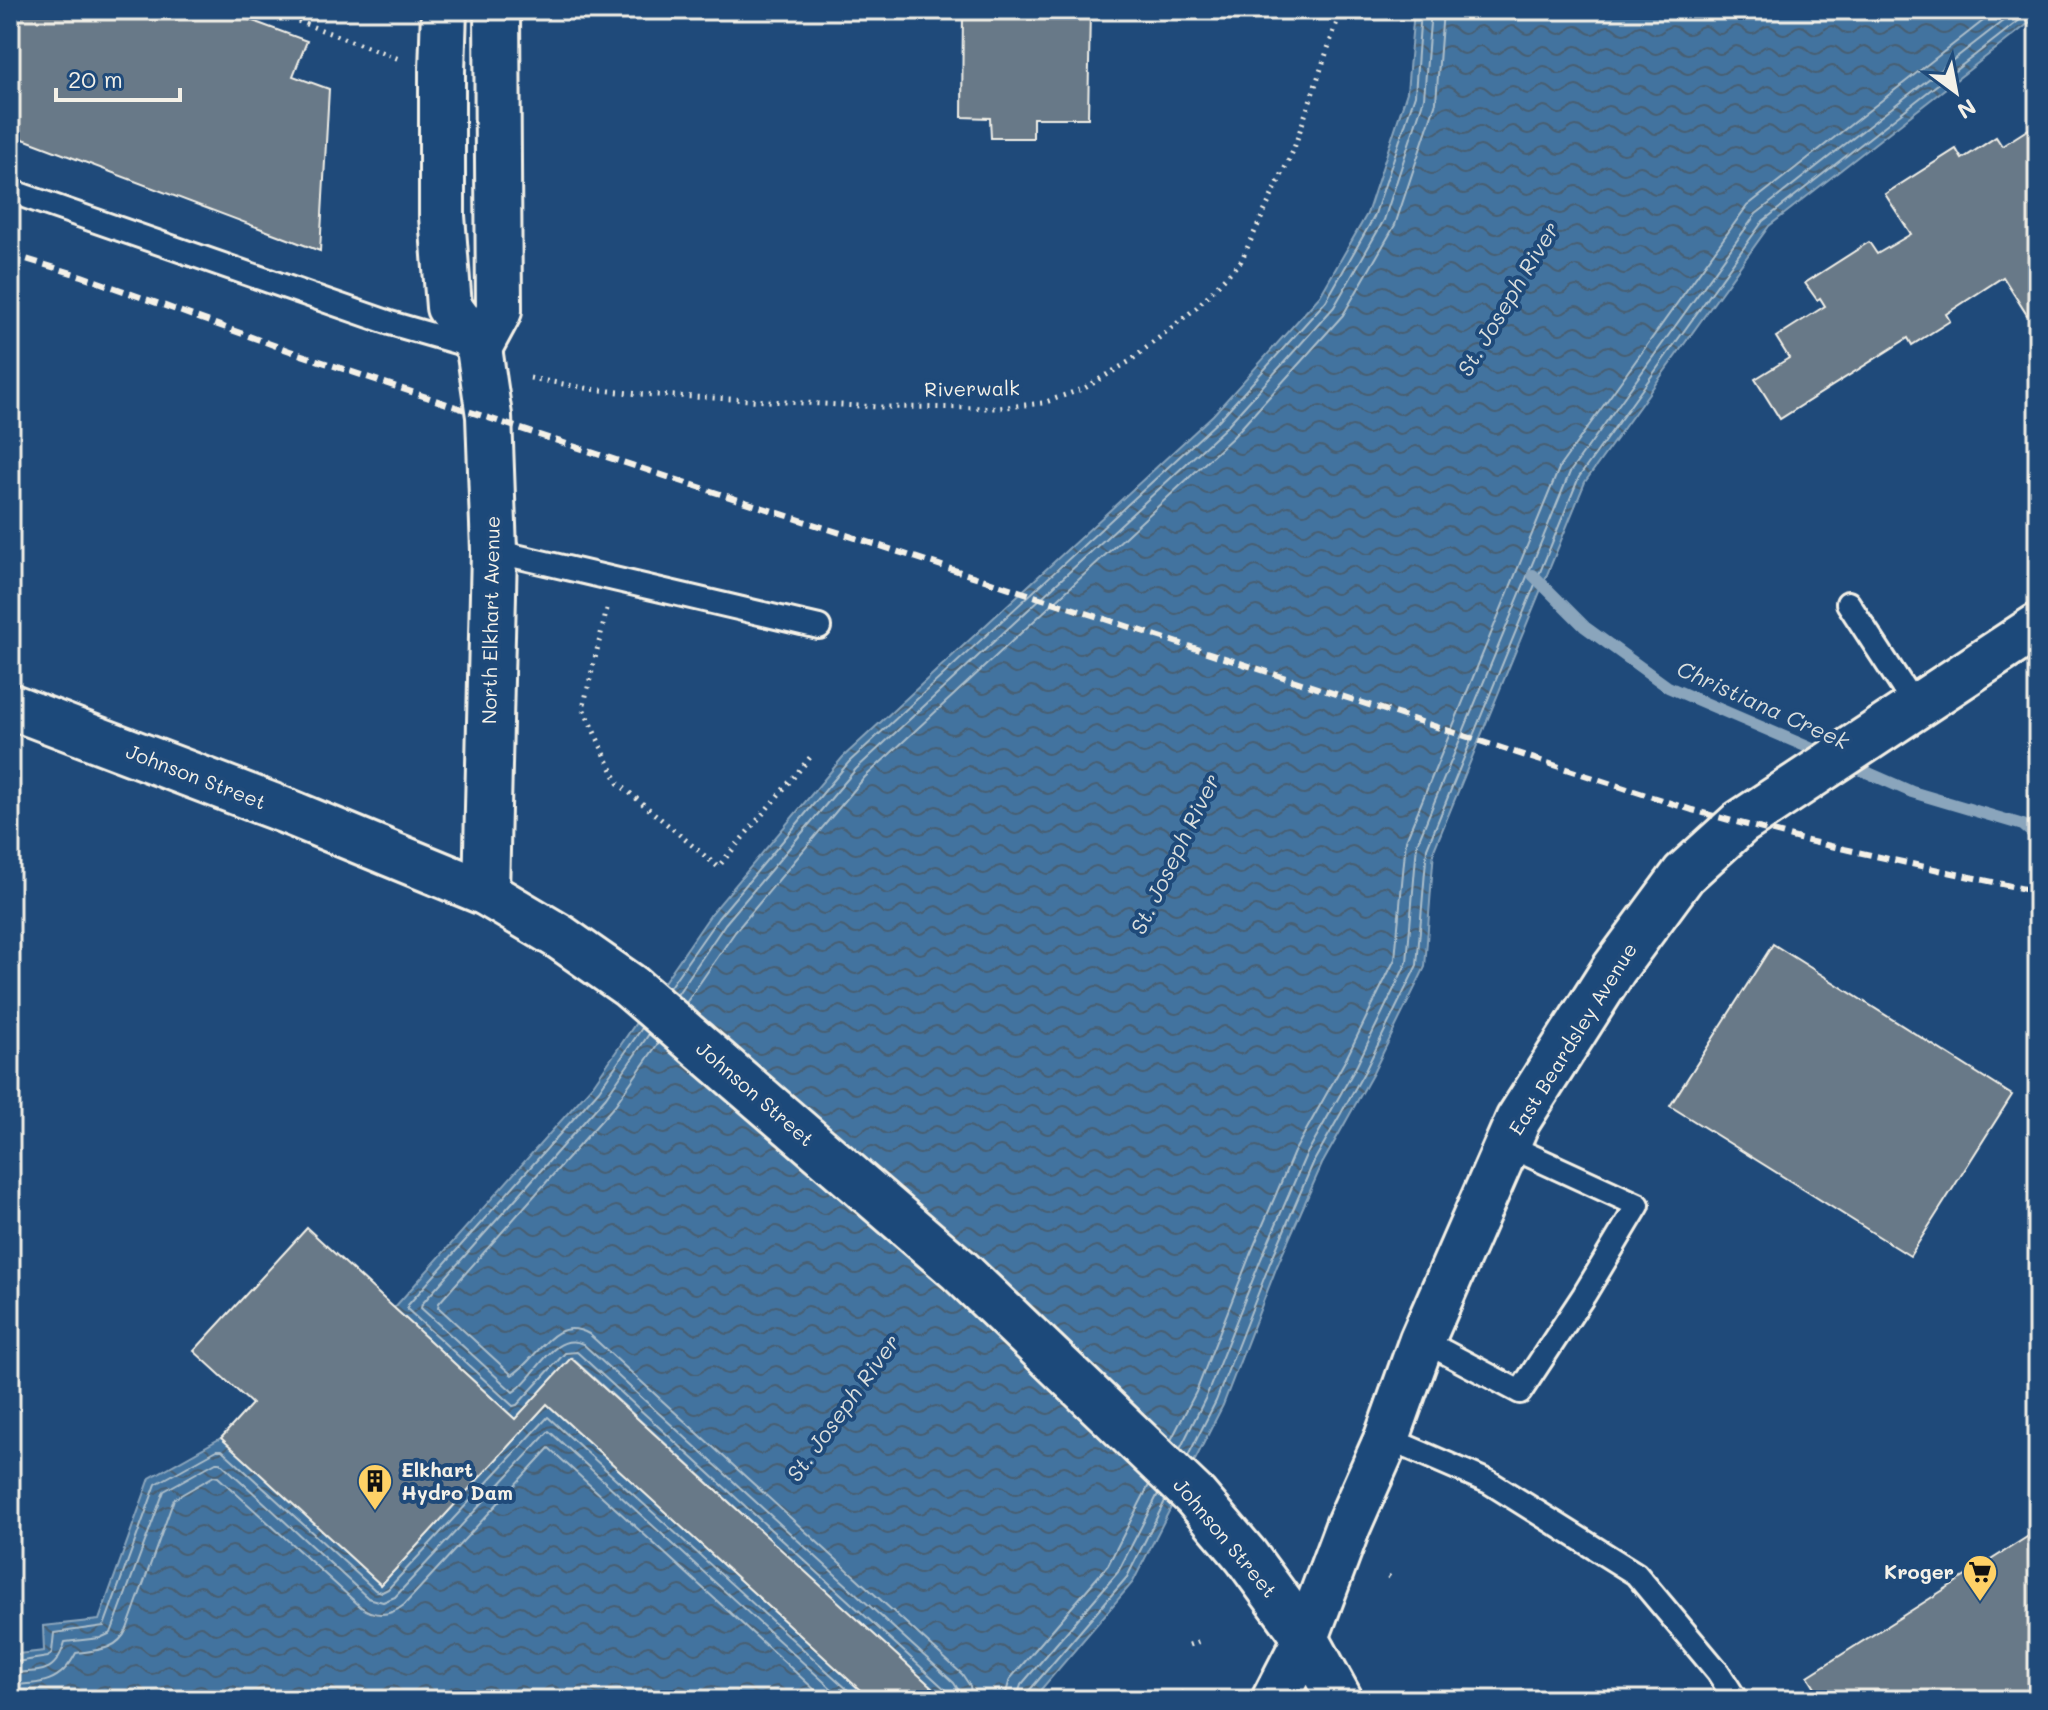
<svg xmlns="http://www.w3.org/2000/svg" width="2048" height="1710" font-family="Mali,sans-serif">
	<defs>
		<pattern id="water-waves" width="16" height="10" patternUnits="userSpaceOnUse" patternTransform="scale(2)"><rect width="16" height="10" fill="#43739f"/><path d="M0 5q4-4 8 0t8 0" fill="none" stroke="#465e72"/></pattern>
	</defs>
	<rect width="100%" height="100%" fill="#1f4a7a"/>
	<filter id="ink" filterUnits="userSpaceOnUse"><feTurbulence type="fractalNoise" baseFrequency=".0125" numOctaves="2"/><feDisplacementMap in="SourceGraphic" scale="16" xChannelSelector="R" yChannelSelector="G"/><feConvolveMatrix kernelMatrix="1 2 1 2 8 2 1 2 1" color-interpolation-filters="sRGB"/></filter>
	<g filter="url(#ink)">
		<g fill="url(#water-waves)" stroke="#8aa5bc" stroke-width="2">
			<path d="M 1414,10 L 2038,10 L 2038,16 L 1769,226 L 1585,482 L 1434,850 L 1425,967 L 1373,1073 L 1322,1164 L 1277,1266 L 1223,1405 L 1133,1582 L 1032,1700 L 946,1700 L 572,1358 L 515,1419 L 394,1308 L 593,1085 L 711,914 L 843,757 L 1213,415 L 1320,296 L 1367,214 L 1407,92 Z"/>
			<path d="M 547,1404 L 871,1700 L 10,1700 L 10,1655 L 44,1651 L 43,1626 L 99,1620 L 150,1478 L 221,1438 L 381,1585 Z"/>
		</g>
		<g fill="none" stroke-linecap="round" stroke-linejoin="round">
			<g stroke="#adbfcb" stroke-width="2">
				<path d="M 669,988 L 718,918 L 849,762 L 1218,421 L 1326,301 L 1374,217 L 1415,95 L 1421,10"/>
				<path d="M 677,995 L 725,924 L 856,769 L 1225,428 L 1334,307 L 1384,220 L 1424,98 L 1431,10"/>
				<path d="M 686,1003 L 735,932 L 865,777 L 1233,437 L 1343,315 L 1395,225 L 1436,102 L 1443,10"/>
				<path d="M 642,1028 L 599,1090 L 408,1305 L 407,1309 L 513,1406 L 517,1405 L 565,1353 L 577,1352 L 947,1691 L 950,1700"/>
				<path d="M 649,1034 L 606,1097 L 422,1304 L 421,1308 L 513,1392 C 535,1380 552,1330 583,1344 L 954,1683 L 959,1691 L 960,1700"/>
				<path d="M 659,1042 L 615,1105 L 439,1303 L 438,1307 L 512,1375 C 538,1360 552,1314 589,1334 L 962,1674 L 970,1686 L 972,1700"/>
				<path d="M 1171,1440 L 1196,1392 L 1250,1255 L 1294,1152 L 1346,1059 L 1395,959 L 1406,840 L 1560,466 L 1747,206 L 1997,10"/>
				<path d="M 1180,1449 L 1206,1397 L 1261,1259 L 1305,1157 L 1357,1065 L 1407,962 L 1417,844 L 1570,472 L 1756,214 L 2017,10"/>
				<path d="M 1188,1456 L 1216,1401 L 1270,1263 L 1314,1161 L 1366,1069 L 1417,965 L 1427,848 L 1579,477 L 1763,221 L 2030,12 L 2038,11"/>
				<path d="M 10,1663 L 48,1657 L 52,1652 L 54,1633 L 104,1626 L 156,1484 L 217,1450 L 222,1450 L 375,1590 L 382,1592 L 388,1589 L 548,1417 L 859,1700"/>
				<path d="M 10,1673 C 42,1671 55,1675 65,1642 L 100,1638 L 111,1633 L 164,1491 L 216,1462 L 220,1462 L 368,1598 L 383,1602 L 395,1597 L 549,1431 L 844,1700"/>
				<path d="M 10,1685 C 41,1684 61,1683 76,1653 C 97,1650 117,1651 127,1629 L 174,1499 L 214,1476 L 218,1477 L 361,1607 C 375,1617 390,1616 404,1605 L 549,1448 L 826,1700"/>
				<path d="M 1004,1700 L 1010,1679 L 1108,1565 L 1149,1485"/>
				<path d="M 1016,1700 L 1021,1685 L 1118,1572 L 1158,1494"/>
				<path d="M 1026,1700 L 1028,1692 L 1127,1577 L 1165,1501"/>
			</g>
			<g stroke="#8aa5bc" stroke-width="12">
				<path d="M 1533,575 L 1585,627 L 1668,687 L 1824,754"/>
				<path d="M 1848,764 L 1912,792 L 2023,825 L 2038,838"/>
			</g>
		</g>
		<g fill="#687988" stroke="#f4f1e8" stroke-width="2">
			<path d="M 10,10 L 151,10 L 164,15 L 165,10 L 223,10 L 307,41 L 293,76 L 329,89 L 320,251 L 10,134 Z"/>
			<path d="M 963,10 L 1090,10 L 1088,118 L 1033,118 L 1033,138 L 991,138 L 990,118 L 962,117 Z"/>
			<path d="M 2038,123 L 2038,308 L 2027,315 L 2003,277 L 1946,314 L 1950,321 L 1912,345 L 1908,338 L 1780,419 L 1755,379 L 1789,358 L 1776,337 L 1825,306 L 1820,298 L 1817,300 L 1805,283 L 1869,242 L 1877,254 L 1911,234 L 1885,194 L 1956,149 L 1962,159 L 1996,137 L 2002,146 Z"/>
			<path d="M 1773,944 L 2012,1095 L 1910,1256 L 1670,1106 Z"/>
			<path d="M 307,1228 L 515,1419 L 571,1358 L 946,1700 L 871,1700 L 547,1404 L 381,1585 L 221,1438 L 252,1404 L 194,1351 Z"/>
			<path d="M 2038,1530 L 2038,1700 L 1823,1700 L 1808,1676 Z"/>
		</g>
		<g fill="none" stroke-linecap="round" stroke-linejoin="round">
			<g stroke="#f4f1e8" stroke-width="28">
				<g id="service">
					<path d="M 10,191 L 390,323 L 474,347"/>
					<path d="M 494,551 L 819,627"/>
					<path d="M 1848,603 L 1915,706"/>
					<path d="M 1422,1340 L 1520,1392 L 1584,1295 L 1638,1205 L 1507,1145"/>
					<path d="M 1387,1438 L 1489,1482 L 1636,1574 L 1718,1672 L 1736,1700"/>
				</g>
			</g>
			<g stroke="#f4f1e8" stroke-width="50">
				<path id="tertiary" d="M 1274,1700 L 1306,1638"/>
			</g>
			<g stroke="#f4f1e8" stroke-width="50">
				<g id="secondary">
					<path d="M 444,10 L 442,71 L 442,216 L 449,307 L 479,348 L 489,416 L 494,551 L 486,893"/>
					<path d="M 479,348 L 499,311 L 497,10"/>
					<path d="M 10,706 L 286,811 L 486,893 L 560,937 L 630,986 L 959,1270 L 1195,1496 L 1246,1556 L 1306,1638 L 1340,1700"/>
					<path d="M 1306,1638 L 1348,1526 L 1387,1438 L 1422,1340 L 1518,1120 L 1614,969 L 1684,874 L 1740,823 L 2038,626"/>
				</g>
			</g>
			<g stroke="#f4f1e8" stroke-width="5" stroke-dasharray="2 6" stroke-linecap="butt">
				<path d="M 268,10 L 402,60"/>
				<path d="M 530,378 L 591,389 L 639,394 L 878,407 L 998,408 L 1043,403 L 1085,388 L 1130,361 L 1196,308 L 1241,261 L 1293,151 L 1341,10"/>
				<path d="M 607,609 L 583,708 L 618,783 L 718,867 L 813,754"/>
				<path d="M 1388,1576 L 1394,1581"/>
				<path d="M 1189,1645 L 1203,1640"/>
				<path d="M 1181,1692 L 1191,1700"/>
			</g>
			<use href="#service" stroke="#1f4a7a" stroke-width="22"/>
			<use href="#tertiary" stroke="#1f4a7a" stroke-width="44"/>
			<use href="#secondary" stroke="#1f4a7a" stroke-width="44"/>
			<path stroke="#f4f1e8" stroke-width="6" stroke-dasharray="12 6" stroke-linecap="butt" d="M 10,254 L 82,276 L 290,351 L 536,434 L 1692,810 L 1799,839 L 2038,892"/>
		</g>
	</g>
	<defs>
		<g id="building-pin" transform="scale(1.8)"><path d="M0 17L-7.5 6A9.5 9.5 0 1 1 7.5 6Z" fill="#ffd166" stroke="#1f4a7a"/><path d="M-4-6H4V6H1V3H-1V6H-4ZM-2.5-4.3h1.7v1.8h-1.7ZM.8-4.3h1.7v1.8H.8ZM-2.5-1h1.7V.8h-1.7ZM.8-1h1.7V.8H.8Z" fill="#111"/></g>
		<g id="supermarket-pin" transform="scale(1.8)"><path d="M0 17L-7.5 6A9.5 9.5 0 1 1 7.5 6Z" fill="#ffd166" stroke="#1f4a7a"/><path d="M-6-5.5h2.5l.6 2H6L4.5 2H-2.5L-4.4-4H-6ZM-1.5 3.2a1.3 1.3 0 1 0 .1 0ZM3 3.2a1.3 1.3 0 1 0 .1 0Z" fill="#111"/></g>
	</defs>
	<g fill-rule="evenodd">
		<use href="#building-pin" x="375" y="1481"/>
		<use href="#supermarket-pin" x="1980" y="1572"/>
	</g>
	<g text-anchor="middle" stroke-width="8" stroke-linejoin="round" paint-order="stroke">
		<g font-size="20" fill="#f4f1e8" stroke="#1f4a7a">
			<text transform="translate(972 389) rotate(-1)" y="7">Riverwalk</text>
			<text transform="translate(491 620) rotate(-89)" y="7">North Elkhart Avenue</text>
			<text transform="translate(196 777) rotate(21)" y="7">Johnson Street</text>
			<text transform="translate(1573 1039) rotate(-58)" y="7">East Beardsley Avenue</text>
			<text transform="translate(755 1094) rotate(41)" y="7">Johnson Street</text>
			<text transform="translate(1225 1538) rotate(50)" y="7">Johnson Street</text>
		</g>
		<g font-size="20" font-weight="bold" fill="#f4f1e8" stroke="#1f4a7a" text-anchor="start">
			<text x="401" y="1477">Elkhart<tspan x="401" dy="23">Hydro Dam</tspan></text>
			<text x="1954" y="1579" text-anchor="end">Kroger</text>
		</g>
		<g font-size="22" font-style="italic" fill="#d9dedd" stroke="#1f4a7a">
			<text transform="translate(1508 299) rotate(-59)" y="8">St. Joseph River</text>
			<text transform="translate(1763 705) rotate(24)" y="8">Christiana Creek</text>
			<text transform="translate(1175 854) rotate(-64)" y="8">St. Joseph River</text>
			<text transform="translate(843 1408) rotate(-54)" y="8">St. Joseph River</text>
		</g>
	</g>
	<rect width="2048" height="1710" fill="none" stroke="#1f4a7a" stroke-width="40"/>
	<rect x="20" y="20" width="2008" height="1670" fill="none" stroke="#f4f1e8" stroke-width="3" filter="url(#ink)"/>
	<g transform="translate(1956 92) rotate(148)" stroke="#1f4a7a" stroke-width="6" paint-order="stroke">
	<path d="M0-6L14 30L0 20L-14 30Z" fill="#f4f1e8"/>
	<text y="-12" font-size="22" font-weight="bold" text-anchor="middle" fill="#f4f1e8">N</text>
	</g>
	<path d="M56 88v12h124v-12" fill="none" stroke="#f4f1e8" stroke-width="4"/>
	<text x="68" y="88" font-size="24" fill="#f4f1e8" stroke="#1f4a7a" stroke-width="6" paint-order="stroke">20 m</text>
</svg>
